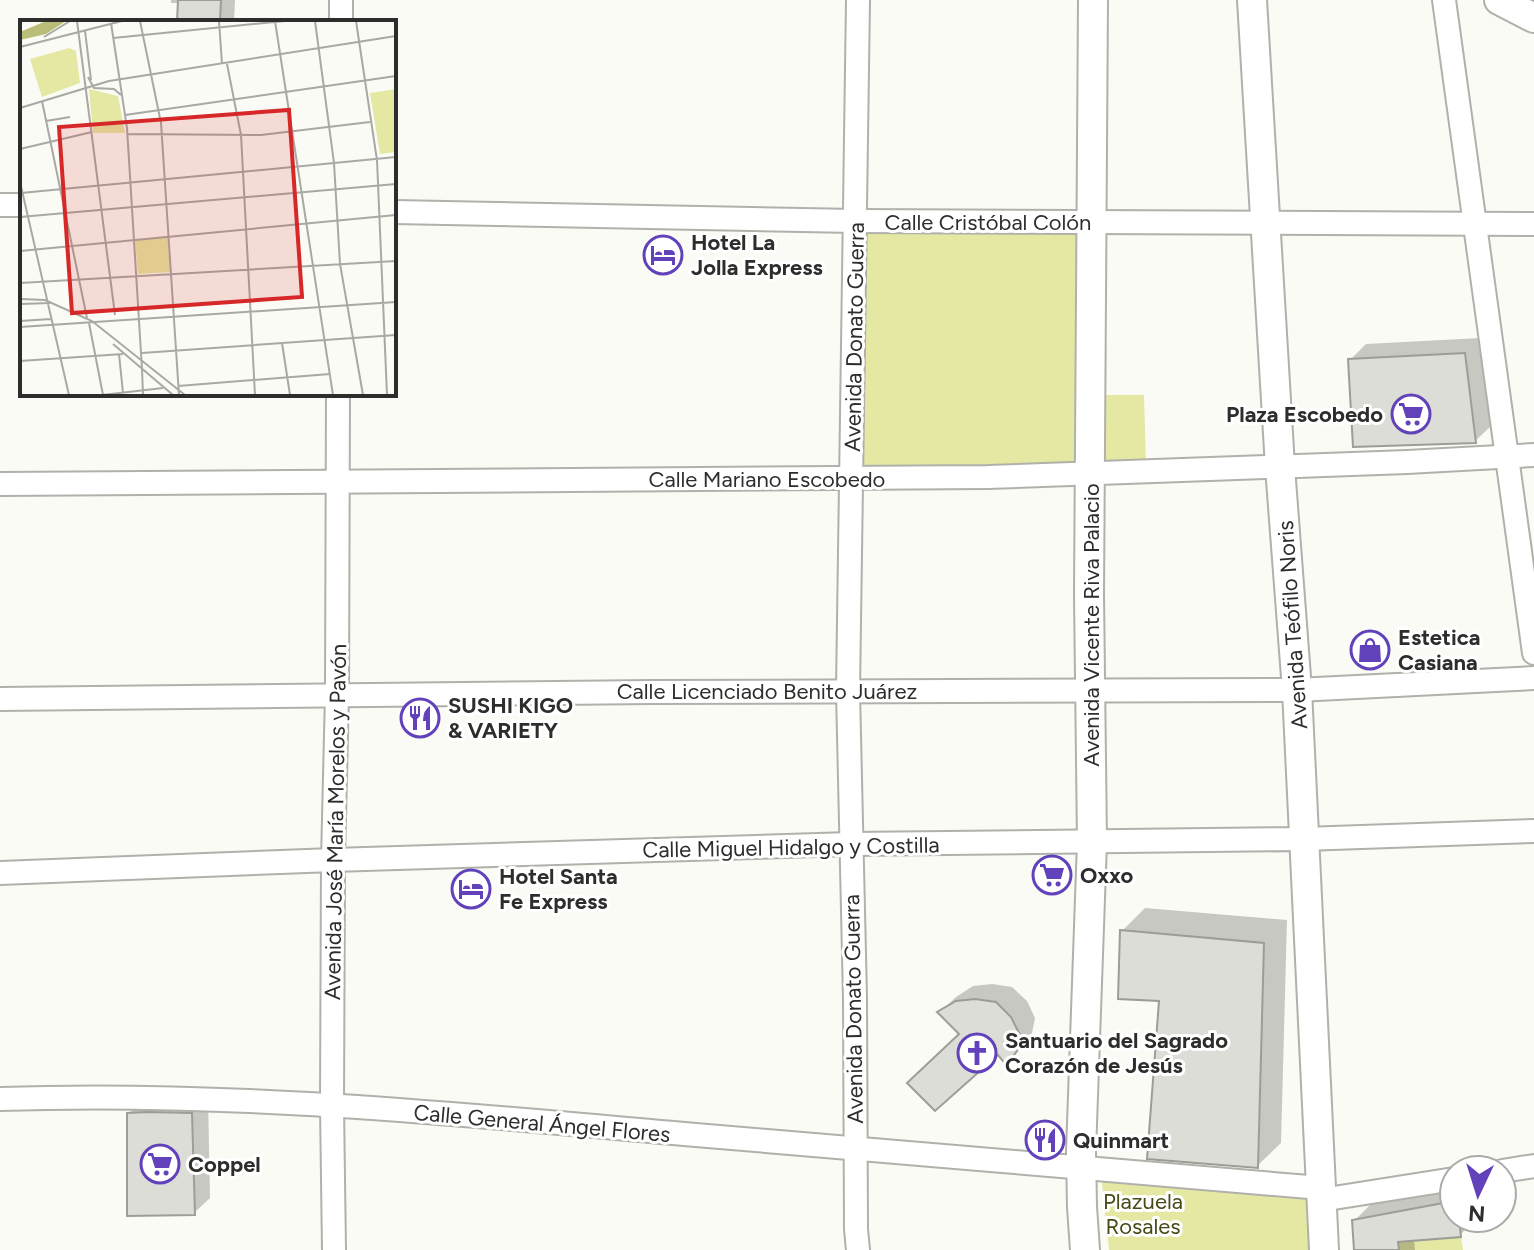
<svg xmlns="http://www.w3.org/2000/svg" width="1534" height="1250" font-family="Figtree,sans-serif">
	<rect width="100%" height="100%" fill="#fafbf4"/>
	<g fill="#e5e8a3">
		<path d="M 864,231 L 1079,234 L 1086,466 L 859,470 Z"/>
		<path d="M 1095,395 L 1144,395 L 1146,465 L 1104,466 Z"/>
		<path d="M 1101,1174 L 1315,1193 L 1318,1250 L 1109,1250 Z"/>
		<path d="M 1461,1237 L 1463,1250 L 1399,1250 L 1398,1243 Z"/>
	</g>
	<g fill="#0003">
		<path d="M 171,0 L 235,0 L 234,22 L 179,22 L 180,3 L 171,3 Z"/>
		<path d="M 1480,338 L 1491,426 L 1475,441 L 1350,360 L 1366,344 Z"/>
		<path d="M 1145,908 L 1287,920 L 1281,1143 L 1257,1166 L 1122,931 Z"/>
		<path d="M 992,984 L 1012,987 L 1027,1001 L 1035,1018 L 1032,1033 L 1006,1062 L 998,1053 L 962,1034 L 940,1012 L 956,997 L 973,986 Z"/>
		<path d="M 145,1098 L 208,1098 L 210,1198 L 194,1213 L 129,1113 Z"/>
		<path d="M 1454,1189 L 1454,1218 L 1476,1219 L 1460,1235 L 1414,1239 L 1415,1250 L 1356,1250 L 1354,1221 L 1370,1205 Z"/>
	</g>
	<g fill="#dcddd6" stroke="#9d9d97" stroke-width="2">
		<path d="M 178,0 L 221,0 L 220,22 L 177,22 Z"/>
		<path d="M 1465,353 L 1476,443 L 1353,447 L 1348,359 Z"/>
		<path d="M 1120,930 L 1264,943 L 1258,1168 L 1147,1159 L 1159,1001 L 1118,999 Z"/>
		<path d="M 975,999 L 996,1002 L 1011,1017 L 1020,1035 L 1017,1051 L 1006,1065 L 998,1055 L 935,1111 L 907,1083 L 959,1034 L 937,1012 L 956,1001 Z"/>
		<path d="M 148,1112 L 192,1113 L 195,1215 L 127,1216 L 127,1113 Z"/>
		<path d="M 1454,1201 L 1454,1218 L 1459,1218 L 1461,1237 L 1398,1242 L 1399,1250 L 1354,1250 L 1352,1220 Z"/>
	</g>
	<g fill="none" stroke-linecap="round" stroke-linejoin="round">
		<g stroke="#b0b1aa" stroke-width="26">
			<g id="minor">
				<path d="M 1444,0 L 1534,653"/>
				<path d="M 341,22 L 341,0"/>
				<path d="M 0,205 L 22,205"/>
				<path d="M 394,212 L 855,221 L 1534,224"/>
				<path d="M 0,484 L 988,477 L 1407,462 L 1534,455"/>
				<path d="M 0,699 L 652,692 L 1297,690 L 1534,678"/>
				<path d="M 0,873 L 333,860 L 850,844 L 1304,839 L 1534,831"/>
				<path d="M 0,1099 C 228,1091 457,1114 684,1134 C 896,1153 1109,1169 1321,1188"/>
				<path d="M 1502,1171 L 1534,1166"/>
				<path d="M 1321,1200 L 1454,1179"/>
				<path d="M 334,1250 L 332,1106 L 333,860 L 337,694 L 338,394"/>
				<path d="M 858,1250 L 856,1229 L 855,998 L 848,691 L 858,0"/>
			</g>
		</g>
		<g stroke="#b0b1aa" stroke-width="32">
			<g id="major">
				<path d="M 1252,0 L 1280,467 L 1297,690 L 1324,1250"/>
				<path d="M 1499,0 L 1534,18"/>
				<path d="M 1085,1250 L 1082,1207 L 1081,1152 L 1092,842 L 1089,594 L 1093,0"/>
			</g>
		</g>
		<use href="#minor" stroke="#fff" stroke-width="22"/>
		<use href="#major" stroke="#fff" stroke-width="28"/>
	</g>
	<defs>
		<g id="hotel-ring" transform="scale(2)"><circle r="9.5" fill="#fff" stroke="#6242ba" stroke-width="1.5"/><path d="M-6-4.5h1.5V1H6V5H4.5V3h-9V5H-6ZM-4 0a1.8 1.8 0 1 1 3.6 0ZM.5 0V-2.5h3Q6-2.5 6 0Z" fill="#6242ba"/></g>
		<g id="supermarket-ring" transform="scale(2)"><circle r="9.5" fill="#fff" stroke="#6242ba" stroke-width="1.5"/><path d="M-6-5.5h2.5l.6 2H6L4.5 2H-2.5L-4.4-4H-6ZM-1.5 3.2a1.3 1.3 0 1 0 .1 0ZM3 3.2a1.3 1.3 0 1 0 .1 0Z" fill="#6242ba"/></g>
		<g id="shop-ring" transform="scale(2)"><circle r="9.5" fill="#fff" stroke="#6242ba" stroke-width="1.5"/><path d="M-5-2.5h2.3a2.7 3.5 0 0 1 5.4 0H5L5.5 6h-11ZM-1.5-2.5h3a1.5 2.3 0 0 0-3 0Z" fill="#6242ba"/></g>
		<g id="restaurant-ring" transform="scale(2)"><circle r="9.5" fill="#fff" stroke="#6242ba" stroke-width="1.5"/><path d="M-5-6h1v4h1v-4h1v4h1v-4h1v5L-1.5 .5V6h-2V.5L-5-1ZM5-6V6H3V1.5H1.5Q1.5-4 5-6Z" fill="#6242ba"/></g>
		<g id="church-ring" transform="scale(2)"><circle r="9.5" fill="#fff" stroke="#6242ba" stroke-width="1.5"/><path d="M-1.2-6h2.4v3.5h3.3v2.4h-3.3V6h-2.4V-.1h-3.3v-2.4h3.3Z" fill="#6242ba"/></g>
	</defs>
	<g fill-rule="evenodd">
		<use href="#hotel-ring" x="663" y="255"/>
		<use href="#supermarket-ring" x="1411" y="414"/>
		<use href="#shop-ring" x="1370" y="650"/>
		<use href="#restaurant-ring" x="420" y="718"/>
		<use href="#supermarket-ring" x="1052" y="875"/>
		<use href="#hotel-ring" x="471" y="889"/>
		<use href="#church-ring" x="977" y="1053"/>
		<use href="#restaurant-ring" x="1045" y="1140"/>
		<use href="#supermarket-ring" x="160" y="1164"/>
	</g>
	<g text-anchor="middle" stroke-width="6" stroke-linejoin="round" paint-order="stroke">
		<g font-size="22" fill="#2d2e2b" stroke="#fff">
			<text x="988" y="230">Calle Cristóbal Colón</text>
			<text transform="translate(854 337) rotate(-89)" y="8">Avenida Donato Guerra</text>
			<text x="767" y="487">Calle Mariano Escobedo</text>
			<text transform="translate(1091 625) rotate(-90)" y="8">Avenida Vicente Riva Palacio</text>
			<text transform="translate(1292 625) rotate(-94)" y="8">Avenida Teófilo Noris</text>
			<text x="767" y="699">Calle Licenciado Benito Juárez</text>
			<text transform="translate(335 822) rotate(-89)" y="8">Avenida José María Morelos y Pavón</text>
			<text transform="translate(791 847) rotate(-1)" y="8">Calle Miguel Hidalgo y Costilla</text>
			<text transform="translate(853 1009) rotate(-91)" y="8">Avenida Donato Guerra</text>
			<text transform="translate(542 1123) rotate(5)" y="8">Calle General Ángel Flores</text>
		</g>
		<g font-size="22" font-weight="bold" fill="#2d2e2b" stroke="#fff" text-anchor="start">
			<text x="691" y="250">Hotel La<tspan x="691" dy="25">Jolla Express</tspan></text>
			<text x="1383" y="422" text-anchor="end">Plaza Escobedo</text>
			<text x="1398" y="645">Estetica<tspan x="1398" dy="25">Casiana</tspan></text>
			<text x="448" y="713">SUSHI KIGO<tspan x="448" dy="25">&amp; VARIETY</tspan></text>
			<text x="1080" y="883">Oxxo</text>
			<text x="499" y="884">Hotel Santa<tspan x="499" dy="25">Fe Express</tspan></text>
			<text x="1005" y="1048">Santuario del Sagrado<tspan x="1005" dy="25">Corazón de Jesús</tspan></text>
			<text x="1073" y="1148">Quinmart</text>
			<text x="188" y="1172">Coppel</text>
		</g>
		<g font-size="22" fill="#484914" stroke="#fff">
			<text x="1143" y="1209">Plazuela<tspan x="1143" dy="25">Rosales</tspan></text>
		</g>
	</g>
	<g transform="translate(20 20)">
		<rect width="376" height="376" fill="#fafbf4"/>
		<path d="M 49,28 L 56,31 L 60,63 L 22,77 L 10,39 ZM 69,69 L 98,76 L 105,113 L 73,113 ZM 376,69 L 376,132 L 360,134 L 350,73 ZM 148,216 L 150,252 L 118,254 L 115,219 Z" fill="#e5e8a3"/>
		<path d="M 26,1 L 46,1 L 26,14 L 0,20 L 0,12 Z" fill="#babd78"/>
		<path fill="none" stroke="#a8a9a4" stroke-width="2" d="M 57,1 L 95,295M 120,1 L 141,103 L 159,375M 199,1 L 202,44M 255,1 L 313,375M 295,1 L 314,143 L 320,244 L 343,375M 336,1 L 357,140 L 367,375M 91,3 L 107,108 L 122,349M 65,11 L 71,60M 24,17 L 50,1M 93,18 L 265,1M 0,27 L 102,1M 207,44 L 221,115 L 235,375M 68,57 L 74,68 L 94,69 L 101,75M 22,81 L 67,298M 0,88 L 89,61 L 376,16M 105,95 L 376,56M 26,101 L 50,97M 108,114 L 241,115 L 350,102M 0,129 L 72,112M 0,162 L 49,375M 1,173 L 376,137M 0,197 L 376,164M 0,231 L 376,195M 0,263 L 376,241M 0,279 L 25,280 L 72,301 L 165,375M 0,284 L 30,283M 0,301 L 31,299M 69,303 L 83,375M 0,307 L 376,282M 262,323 L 270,375M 93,324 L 153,375M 122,333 L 376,315M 99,334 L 103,373M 0,341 L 103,334M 122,349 L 123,375M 158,366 L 310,354M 82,375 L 143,368"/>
		<path fill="#d62828" fill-opacity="0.15" stroke="#d62828" stroke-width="4" d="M 269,90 L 282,277 L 52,293 L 39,107 Z"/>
		<rect width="376" height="376" fill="none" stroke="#2d2e2b" stroke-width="4"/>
	</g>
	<g transform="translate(1478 1194) rotate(184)"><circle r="38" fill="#ffffff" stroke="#ababaa" stroke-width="2"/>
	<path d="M0-6L14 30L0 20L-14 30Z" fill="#6242ba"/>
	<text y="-12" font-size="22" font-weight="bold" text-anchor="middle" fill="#2d2e2b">N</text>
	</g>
</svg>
